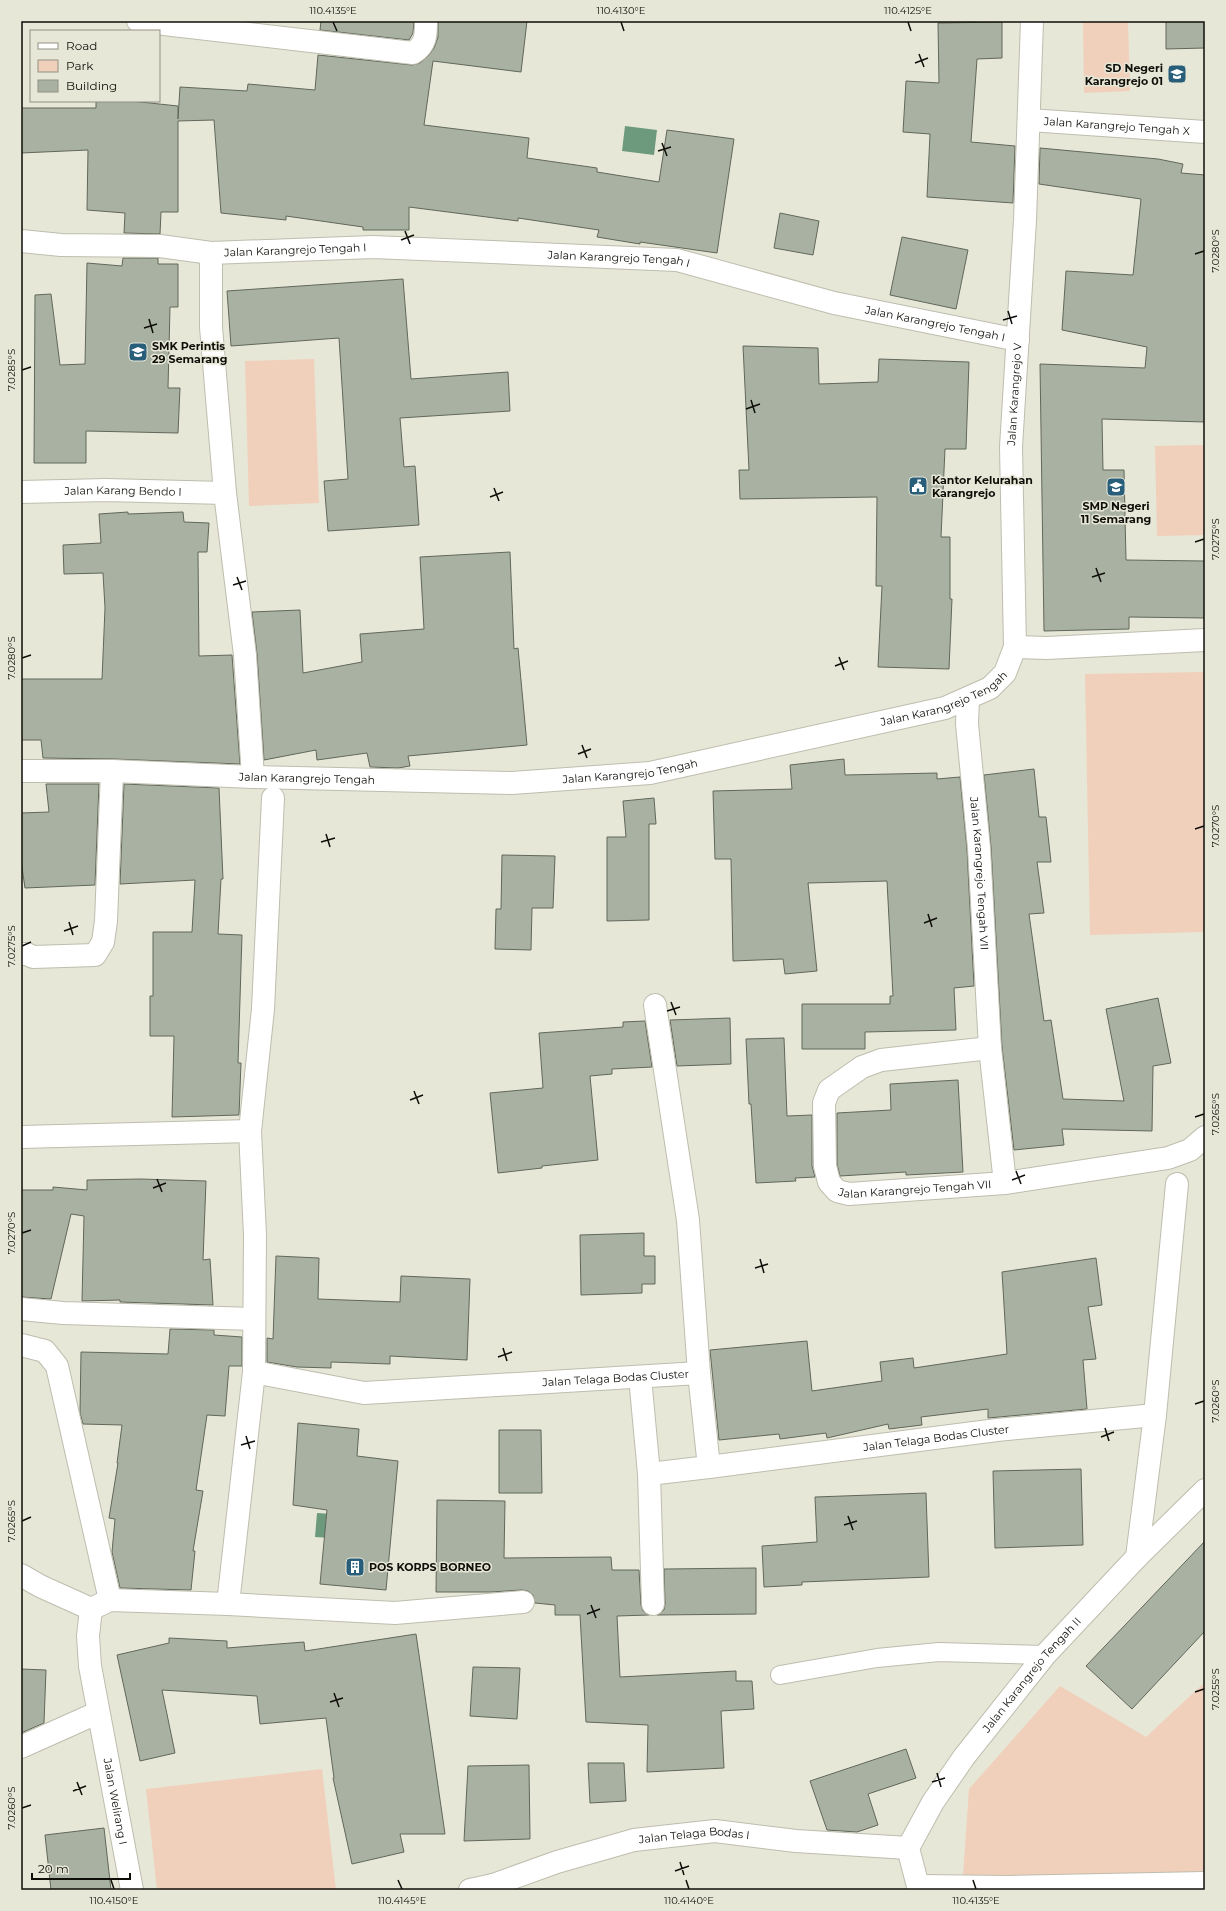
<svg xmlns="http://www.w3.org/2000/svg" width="1226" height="1911" font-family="Montserrat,sans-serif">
	<rect width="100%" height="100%" fill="#e7e7d7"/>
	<g fill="#f0cfbb">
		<path d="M 1083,21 L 1128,21 L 1130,91 L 1084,93 Z"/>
		<path d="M 314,359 L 319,503 L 249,506 L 245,361 Z"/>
		<path d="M 1205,445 L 1205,535 L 1157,536 L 1155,446 Z"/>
		<path d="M 1205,672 L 1205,932 L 1090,935 L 1085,674 Z"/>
		<path d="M 1205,1682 L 1205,1887 L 962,1890 L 969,1789 L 1060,1686 L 1146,1737 Z"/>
		<path d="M 322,1769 L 336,1890 L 157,1890 L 146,1789 Z"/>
	</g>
	<g fill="#6d997d">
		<path d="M 625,126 L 657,130 L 654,155 L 622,151 Z"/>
		<path d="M 317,1513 L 348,1515 L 346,1539 L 315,1537 Z"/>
	</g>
	<g fill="#a9b1a3" stroke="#61685b">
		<path d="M 321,21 L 414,21 L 413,33 L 409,40 L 320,30 Z"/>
		<path d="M 438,21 L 527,21 L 521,72 L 433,61 L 424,125 L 529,138 L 527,158 L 597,168 L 597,172 L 659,182 L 667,130 L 734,139 L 717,253 L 640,242 L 640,244 L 597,237 L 599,230 L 518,218 L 518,221 L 409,207 L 409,230 L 363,230 L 363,227 L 286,216 L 286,220 L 221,213 L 214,120 L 178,121 L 178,212 L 161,212 L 160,234 L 124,233 L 125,213 L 87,210 L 88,150 L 21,153 L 21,108 L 96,108 L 96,101 L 131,101 L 178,106 L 178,119 L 180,87 L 247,91 L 248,84 L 315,90 L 318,55 L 412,65 L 420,63 L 429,55 L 434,48 L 438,37 Z"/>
		<path d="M 1166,21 L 1205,21 L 1205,48 L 1166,49 Z"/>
		<path d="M 1002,22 L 1002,58 L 977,59 L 971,142 L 1015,146 L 1013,203 L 927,197 L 930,134 L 903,132 L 906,81 L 939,83 L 938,23 Z"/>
		<path d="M 1040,148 L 1158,159 L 1183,164 L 1181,173 L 1205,175 L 1205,422 L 1102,419 L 1103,470 L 1124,470 L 1126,560 L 1205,561 L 1205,618 L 1129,617 L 1129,629 L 1044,631 L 1040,364 L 1145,368 L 1147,347 L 1062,330 L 1066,271 L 1133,275 L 1141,199 L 1039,184 Z"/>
		<path d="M 780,213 L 819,221 L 813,255 L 774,248 Z"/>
		<path d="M 902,237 L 968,250 L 956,309 L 890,295 Z"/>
		<path d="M 123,258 L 158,258 L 158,264 L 178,264 L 178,307 L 170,307 L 168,388 L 180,388 L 178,433 L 86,431 L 86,463 L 34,463 L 35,295 L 51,294 L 60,365 L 85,364 L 87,263 L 122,266 Z"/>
		<path d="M 403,279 L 411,379 L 508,372 L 510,411 L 400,418 L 404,467 L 415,466 L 419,525 L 328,531 L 324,481 L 348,479 L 339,338 L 231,346 L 227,291 Z"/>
		<path d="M 743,346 L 818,348 L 819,384 L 878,382 L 879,359 L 969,362 L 966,449 L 945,449 L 941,537 L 950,537 L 950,599 L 952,599 L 949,669 L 878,667 L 882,586 L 876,586 L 877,497 L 740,499 L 739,470 L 749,470 Z"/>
		<path d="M 128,512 L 128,514 L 183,512 L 184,522 L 209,523 L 207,552 L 198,552 L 199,656 L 232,655 L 240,764 L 113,759 L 43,758 L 41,740 L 21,740 L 21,679 L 102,679 L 105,608 L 103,573 L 64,574 L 63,545 L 101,543 L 99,514 Z"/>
		<path d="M 510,552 L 514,649 L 518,648 L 527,745 L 408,756 L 410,766 L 398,768 L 370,767 L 367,753 L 317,760 L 316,750 L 264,760 L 257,654 L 252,612 L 300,610 L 303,673 L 362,662 L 360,634 L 424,629 L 420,557 Z"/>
		<path d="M 844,759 L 845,775 L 937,773 L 937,779 L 960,777 L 967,849 L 974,986 L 954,988 L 956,1030 L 865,1032 L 865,1049 L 802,1049 L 802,1004 L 890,1004 L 890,996 L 893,996 L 887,881 L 808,883 L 817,971 L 785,974 L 783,959 L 733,961 L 731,859 L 715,859 L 713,791 L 792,789 L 790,765 Z"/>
		<path d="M 1034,769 L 1039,817 L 1046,817 L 1051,862 L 1037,862 L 1044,913 L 1029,914 L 1044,1021 L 1051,1020 L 1063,1099 L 1124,1101 L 1106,1009 L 1158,998 L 1171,1063 L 1153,1066 L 1152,1131 L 1062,1129 L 1064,1145 L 1014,1150 L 1002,1047 L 991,847 L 984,775 Z"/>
		<path d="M 46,784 L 99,784 L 95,885 L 25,888 L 21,861 L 21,813 L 49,812 Z"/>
		<path d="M 124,784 L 219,788 L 223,879 L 221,879 L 218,934 L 242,935 L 238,1063 L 241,1063 L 239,1115 L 172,1117 L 174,1036 L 150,1036 L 150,996 L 153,996 L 153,932 L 192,932 L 195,880 L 120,884 Z"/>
		<path d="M 654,798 L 656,824 L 649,824 L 649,920 L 607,921 L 607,837 L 626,837 L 623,801 Z"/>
		<path d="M 502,855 L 555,856 L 553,908 L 532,908 L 531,950 L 495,949 L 496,909 L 501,909 Z"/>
		<path d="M 730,1018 L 731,1064 L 677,1066 L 670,1020 Z"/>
		<path d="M 645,1021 L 652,1067 L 612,1069 L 612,1074 L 590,1076 L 598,1160 L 542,1166 L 542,1168 L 498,1173 L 490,1093 L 543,1088 L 539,1033 L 623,1027 L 623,1022 Z"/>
		<path d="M 784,1038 L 787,1116 L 812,1115 L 812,1166 L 815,1177 L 795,1178 L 796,1181 L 756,1183 L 751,1104 L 749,1104 L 746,1039 Z"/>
		<path d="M 958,1080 L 963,1172 L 906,1175 L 906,1172 L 840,1176 L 837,1164 L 837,1113 L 891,1110 L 890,1084 Z"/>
		<path d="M 140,1179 L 206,1181 L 203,1260 L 210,1259 L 213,1305 L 120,1302 L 120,1300 L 82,1301 L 84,1216 L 71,1214 L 51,1299 L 21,1297 L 21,1190 L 53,1190 L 53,1187 L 87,1190 L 87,1180 Z"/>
		<path d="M 644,1233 L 644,1256 L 655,1256 L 655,1284 L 642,1284 L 642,1293 L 581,1295 L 580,1235 Z"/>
		<path d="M 276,1256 L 319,1258 L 318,1299 L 400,1302 L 401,1276 L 470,1279 L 467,1360 L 390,1356 L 390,1364 L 331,1362 L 331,1368 L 297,1367 L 267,1362 L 267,1338 L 273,1339 Z"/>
		<path d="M 1096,1258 L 1102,1305 L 1088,1307 L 1096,1359 L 1083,1360 L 1087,1409 L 988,1418 L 988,1409 L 921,1417 L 922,1425 L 889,1429 L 888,1424 L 827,1438 L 826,1433 L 780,1439 L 779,1434 L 719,1440 L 710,1350 L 807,1341 L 812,1391 L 882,1381 L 880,1362 L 913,1358 L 914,1368 L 1007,1354 L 1002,1272 Z"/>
		<path d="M 170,1329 L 214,1330 L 214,1335 L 242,1337 L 242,1366 L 229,1366 L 225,1416 L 207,1415 L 196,1490 L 203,1491 L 193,1551 L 195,1551 L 191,1590 L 120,1588 L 112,1552 L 115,1519 L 109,1518 L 118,1463 L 117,1463 L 122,1425 L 83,1424 L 80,1413 L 81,1352 L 168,1354 Z"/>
		<path d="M 298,1423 L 359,1429 L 357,1456 L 398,1461 L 386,1590 L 320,1584 L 327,1510 L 293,1505 Z"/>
		<path d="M 499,1430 L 541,1430 L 542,1493 L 499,1493 Z"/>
		<path d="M 1081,1469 L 1083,1545 L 995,1548 L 993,1471 Z"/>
		<path d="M 926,1493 L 929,1577 L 802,1582 L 802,1585 L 764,1587 L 762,1546 L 817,1542 L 815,1497 Z"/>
		<path d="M 437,1500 L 505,1501 L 504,1558 L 611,1557 L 612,1570 L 639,1570 L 641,1605 L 643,1611 L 649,1615 L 617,1616 L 620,1677 L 736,1671 L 736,1681 L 752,1681 L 754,1709 L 721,1711 L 724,1768 L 647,1772 L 648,1725 L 586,1722 L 580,1615 L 555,1615 L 555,1605 L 535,1603 L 533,1595 L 528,1591 L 522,1590 L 491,1592 L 436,1592 Z"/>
		<path d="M 1205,1541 L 1205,1631 L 1132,1709 L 1086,1666 Z"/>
		<path d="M 756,1568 L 756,1614 L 657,1615 L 664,1610 L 665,1604 L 664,1569 Z"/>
		<path d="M 416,1634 L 445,1834 L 400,1834 L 404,1852 L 352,1864 L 333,1778 L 334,1778 L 326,1718 L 260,1724 L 257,1696 L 162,1690 L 175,1753 L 140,1761 L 117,1655 L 169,1643 L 169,1638 L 227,1641 L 227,1648 L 304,1642 L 305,1651 Z"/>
		<path d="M 473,1667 L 520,1668 L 517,1719 L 470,1716 Z"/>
		<path d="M 21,1669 L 46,1670 L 44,1723 L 21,1733 Z"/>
		<path d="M 906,1749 L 916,1778 L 868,1794 L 878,1825 L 857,1832 L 827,1830 L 810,1781 Z"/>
		<path d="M 588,1763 L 624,1763 L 626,1801 L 590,1803 Z"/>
		<path d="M 529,1765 L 530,1839 L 464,1841 L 468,1766 Z"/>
		<path d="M 104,1828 L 111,1890 L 51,1890 L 45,1835 Z"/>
	</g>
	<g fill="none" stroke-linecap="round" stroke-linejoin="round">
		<g stroke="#bebdae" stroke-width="20">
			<path id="service" d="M 780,1675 L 877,1658 L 939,1652 L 1045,1655"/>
		</g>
		<g stroke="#bebdae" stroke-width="24">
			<g id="minor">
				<path d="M 138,21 L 413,53 C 426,45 426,35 426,21"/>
				<path id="s1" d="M 1029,120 L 1205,132"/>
				<path id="s2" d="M 21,241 L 61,245 L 160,246 L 211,253 L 373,247 L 677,260 L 834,303 L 1018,340"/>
				<path d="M 211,253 L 211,327 L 225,493 L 245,655 L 253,777"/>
				<path id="s3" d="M 21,492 L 106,490 L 225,493"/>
				<path id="s4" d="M 1015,647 L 1011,447 L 1025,220 L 1032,21"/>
				<path id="s5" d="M 968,699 L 967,724 L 979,848 L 990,1048 L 1005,1183 L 1168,1158 L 1190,1150 L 1205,1137"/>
				<path id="s6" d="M 21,771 L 112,771 L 253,777 L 512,783 L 650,773 L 945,708 L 990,688 L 1005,673 L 1015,647 L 1047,648 L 1205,640"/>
				<path d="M 21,954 L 27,954 L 33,957 L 95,955 L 103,942 L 106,921 L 112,771"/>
				<path d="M 655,1005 L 688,1220 L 699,1373"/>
				<path id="s7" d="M 990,1048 L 881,1060 L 862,1067 L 829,1090 L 824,1103 L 825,1166 L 829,1182 L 837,1191 L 849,1194 L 1005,1183"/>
				<path d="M 21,1137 L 250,1131"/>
				<path d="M 21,1309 L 63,1313 L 254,1319"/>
				<path d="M 21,1345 L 45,1351 L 57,1366 L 110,1600"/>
				<path id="s8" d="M 254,1372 L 364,1393 L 699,1373 L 709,1467 L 997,1430 L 1155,1415"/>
				<path d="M 640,1377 L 649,1474 L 653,1604"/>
				<path d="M 649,1474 L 709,1467"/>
				<path d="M 1137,1557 L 1155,1415 L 1177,1184"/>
				<path d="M 21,1575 L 40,1586 L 91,1609 L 110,1600 L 228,1604 L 254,1372 L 255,1235 L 250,1131 L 263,1009 L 273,798"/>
				<path d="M 228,1604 L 395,1613 L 523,1602"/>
				<path id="s9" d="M 91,1609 L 88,1636 L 90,1666 L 132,1890"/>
				<path d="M 21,1747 L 97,1713"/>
				<path d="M 919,1886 L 1008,1887 L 1205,1883"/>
				<path d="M 470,1890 L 493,1885"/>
				<path id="s10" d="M 489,1890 L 493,1885 L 557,1862 L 634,1840 L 715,1831 L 796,1841 L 908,1848"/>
				<path id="s11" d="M 919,1890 L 908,1848 L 933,1802 L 964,1757 L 1045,1655 L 1137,1557 L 1205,1490"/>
			</g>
		</g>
		<use href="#service" stroke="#fff" stroke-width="18"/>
		<use href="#minor" stroke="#fff" stroke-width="22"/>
	</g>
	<path fill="none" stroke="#0f0e09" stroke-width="1.5" d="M 333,22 L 337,31M 621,22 L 624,31M 908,22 L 911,31M 919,54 L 924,67M 915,63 L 928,58M 662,143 L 667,156M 658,151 L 671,147M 405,231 L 410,244M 401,240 L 414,235M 1195,254 L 1204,251M 1008,311 L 1012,324M 149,319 L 153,333M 1003,320 L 1017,316M 144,328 L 157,324M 22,370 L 31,367M 751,400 L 755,413M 746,409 L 760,404M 494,488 L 499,501M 490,497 L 503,492M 1195,542 L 1204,539M 1096,568 L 1101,582M 237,577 L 242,590M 1092,577 L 1105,573M 233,585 L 246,581M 839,657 L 844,670M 22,658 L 31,655M 835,666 L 848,661M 582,745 L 587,758M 578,754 L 591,749M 1195,829 L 1204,826M 326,834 L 330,847M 321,842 L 335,838M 928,914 L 932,927M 69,922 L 73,935M 924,923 L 937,918M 64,931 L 78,926M 22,946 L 31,942M 671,1002 L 676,1015M 667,1011 L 680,1007M 414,1091 L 419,1104M 410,1100 L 423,1095M 1195,1117 L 1204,1114M 1016,1171 L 1021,1184M 157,1179 L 162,1192M 1012,1180 L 1025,1175M 153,1188 L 166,1183M 22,1233 L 31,1230M 760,1259 L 764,1273M 755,1268 L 768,1264M 503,1348 L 507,1361M 498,1357 L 512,1352M 1195,1404 L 1204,1401M 1105,1428 L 1109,1441M 246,1436 L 250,1449M 1101,1437 L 1114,1432M 241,1445 L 255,1441M 848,1516 L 853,1530M 22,1521 L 31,1517M 844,1525 L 857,1521M 591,1605 L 596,1618M 587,1614 L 600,1609M 1195,1692 L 1204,1689M 334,1693 L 339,1707M 330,1702 L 343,1698M 937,1773 L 941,1787M 77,1782 L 82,1795M 932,1782 L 945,1778M 73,1791 L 86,1786M 22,1808 L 31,1805M 680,1862 L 684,1875M 675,1871 L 689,1866M 111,1880 L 114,1889M 398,1880 L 402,1889M 686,1880 L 689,1889M 973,1880 L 976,1889"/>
	<defs>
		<g id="school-square" transform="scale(1)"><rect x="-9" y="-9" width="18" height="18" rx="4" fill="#285e79" stroke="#e7e7d7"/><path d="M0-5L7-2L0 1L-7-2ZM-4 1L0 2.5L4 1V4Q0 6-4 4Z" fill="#fff"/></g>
		<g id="civic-square" transform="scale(1)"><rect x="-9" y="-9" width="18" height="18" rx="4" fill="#285e79" stroke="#e7e7d7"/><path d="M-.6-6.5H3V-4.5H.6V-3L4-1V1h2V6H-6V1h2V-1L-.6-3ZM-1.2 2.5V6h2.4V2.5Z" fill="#fff"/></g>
		<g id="building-square" transform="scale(1)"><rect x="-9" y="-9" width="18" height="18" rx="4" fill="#285e79" stroke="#e7e7d7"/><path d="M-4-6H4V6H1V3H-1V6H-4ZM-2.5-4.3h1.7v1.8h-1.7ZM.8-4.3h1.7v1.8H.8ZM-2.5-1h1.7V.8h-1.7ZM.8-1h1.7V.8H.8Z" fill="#fff"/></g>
	</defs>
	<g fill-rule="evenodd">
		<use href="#school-square" x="1177" y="74"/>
		<use href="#school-square" x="138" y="352"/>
		<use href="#civic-square" x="918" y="486"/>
		<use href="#school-square" x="1116" y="487"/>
		<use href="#building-square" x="355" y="1567"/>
	</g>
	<g text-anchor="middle" stroke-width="3" stroke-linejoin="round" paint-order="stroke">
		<g font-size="11" font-weight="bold" fill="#0f0e09" stroke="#e7e7d7" text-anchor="start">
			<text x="1163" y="72" text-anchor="end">SD Negeri<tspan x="1163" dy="13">Karangrejo 01</tspan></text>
			<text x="152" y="350">SMK Perintis<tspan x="152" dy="13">29 Semarang</tspan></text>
			<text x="932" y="484">Kantor Kelurahan<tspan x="932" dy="13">Karangrejo</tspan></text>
			<text x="1116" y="510" text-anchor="middle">SMP Negeri<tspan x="1116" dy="13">11 Semarang</tspan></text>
			<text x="369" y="1571">POS KORPS BORNEO</text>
		</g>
		<g font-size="11" fill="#0f0e09" stroke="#e7e7d7">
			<text dy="4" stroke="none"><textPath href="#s1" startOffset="88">Jalan Karangrejo Tengah X</textPath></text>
			<text dy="4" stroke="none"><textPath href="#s2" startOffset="275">Jalan Karangrejo Tengah I</textPath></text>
			<text dy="4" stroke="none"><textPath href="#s2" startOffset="599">Jalan Karangrejo Tengah I</textPath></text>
			<text dy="4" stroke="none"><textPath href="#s2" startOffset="923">Jalan Karangrejo Tengah I</textPath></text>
			<text dy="4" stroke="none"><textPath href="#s4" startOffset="253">Jalan Karangrejo V</textPath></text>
			<text dy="4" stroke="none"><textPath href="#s3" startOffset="102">Jalan Karang Bendo I</textPath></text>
			<text dy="4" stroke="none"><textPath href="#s6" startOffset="934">Jalan Karangrejo Tengah</textPath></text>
			<text dy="4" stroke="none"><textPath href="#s6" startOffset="610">Jalan Karangrejo Tengah</textPath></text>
			<text dy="4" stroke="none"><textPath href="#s6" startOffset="286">Jalan Karangrejo Tengah</textPath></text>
			<text dy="4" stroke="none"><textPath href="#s5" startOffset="175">Jalan Karangrejo Tengah VII</textPath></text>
			<text dy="4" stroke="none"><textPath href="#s7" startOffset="354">Jalan Karangrejo Tengah VII</textPath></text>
			<text dy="4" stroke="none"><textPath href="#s8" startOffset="364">Jalan Telaga Bodas Cluster</textPath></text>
			<text dy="4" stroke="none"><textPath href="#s8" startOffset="771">Jalan Telaga Bodas Cluster</textPath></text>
			<text dy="4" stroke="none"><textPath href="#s11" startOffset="257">Jalan Karangrejo Tengah II</textPath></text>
			<text dy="4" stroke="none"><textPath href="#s9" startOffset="195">Jalan Welirang I</textPath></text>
			<text dy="4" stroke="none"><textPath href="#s10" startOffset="215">Jalan Telaga Bodas I</textPath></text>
		</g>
	</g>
	<rect width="1226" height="1911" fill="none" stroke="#e7e7d7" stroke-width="44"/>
	<rect x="30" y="30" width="130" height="72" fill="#e7e7d7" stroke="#919085"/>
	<rect x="38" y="43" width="20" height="6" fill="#ffffff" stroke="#919085"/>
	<text x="66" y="50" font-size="12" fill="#0f0e09">Road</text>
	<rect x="38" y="60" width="20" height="12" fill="#f0cfbb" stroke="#919085"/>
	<text x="66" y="70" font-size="12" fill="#0f0e09">Park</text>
	<rect x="38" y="80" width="20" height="12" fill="#a9b1a3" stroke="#919085"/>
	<text x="66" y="90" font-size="12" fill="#0f0e09">Building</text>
	<path d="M32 1873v6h98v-6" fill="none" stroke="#0f0e09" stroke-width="2"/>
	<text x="38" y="1873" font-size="12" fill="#0f0e09" stroke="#e7e7d7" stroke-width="3" paint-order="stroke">20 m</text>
	<rect x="22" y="22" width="1182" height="1867" fill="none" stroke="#0f0e09" stroke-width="1.5"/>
	<g font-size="10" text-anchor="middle" fill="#0f0e09">
		<text x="333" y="14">110.4135°E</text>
		<text x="621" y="14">110.4130°E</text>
		<text x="908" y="14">110.4125°E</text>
		<text transform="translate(1215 251) rotate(-90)" y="4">7.0280°S</text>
		<text transform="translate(11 370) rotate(-90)" y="4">7.0285°S</text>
		<text transform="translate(1215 539) rotate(-90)" y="4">7.0275°S</text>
		<text transform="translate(11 658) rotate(-90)" y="4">7.0280°S</text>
		<text transform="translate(1215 826) rotate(-90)" y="4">7.0270°S</text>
		<text transform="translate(11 946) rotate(-90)" y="4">7.0275°S</text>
		<text transform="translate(1215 1114) rotate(-90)" y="4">7.0265°S</text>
		<text transform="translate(11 1233) rotate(-90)" y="4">7.0270°S</text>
		<text transform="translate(1215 1401) rotate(-90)" y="4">7.0260°S</text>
		<text transform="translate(11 1521) rotate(-90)" y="4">7.0265°S</text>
		<text transform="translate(1215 1689) rotate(-90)" y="4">7.0255°S</text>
		<text transform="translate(11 1808) rotate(-90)" y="4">7.0260°S</text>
		<text x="114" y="1904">110.4150°E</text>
		<text x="402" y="1904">110.4145°E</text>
		<text x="689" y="1904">110.4140°E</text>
		<text x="976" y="1904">110.4135°E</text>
	</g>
</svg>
